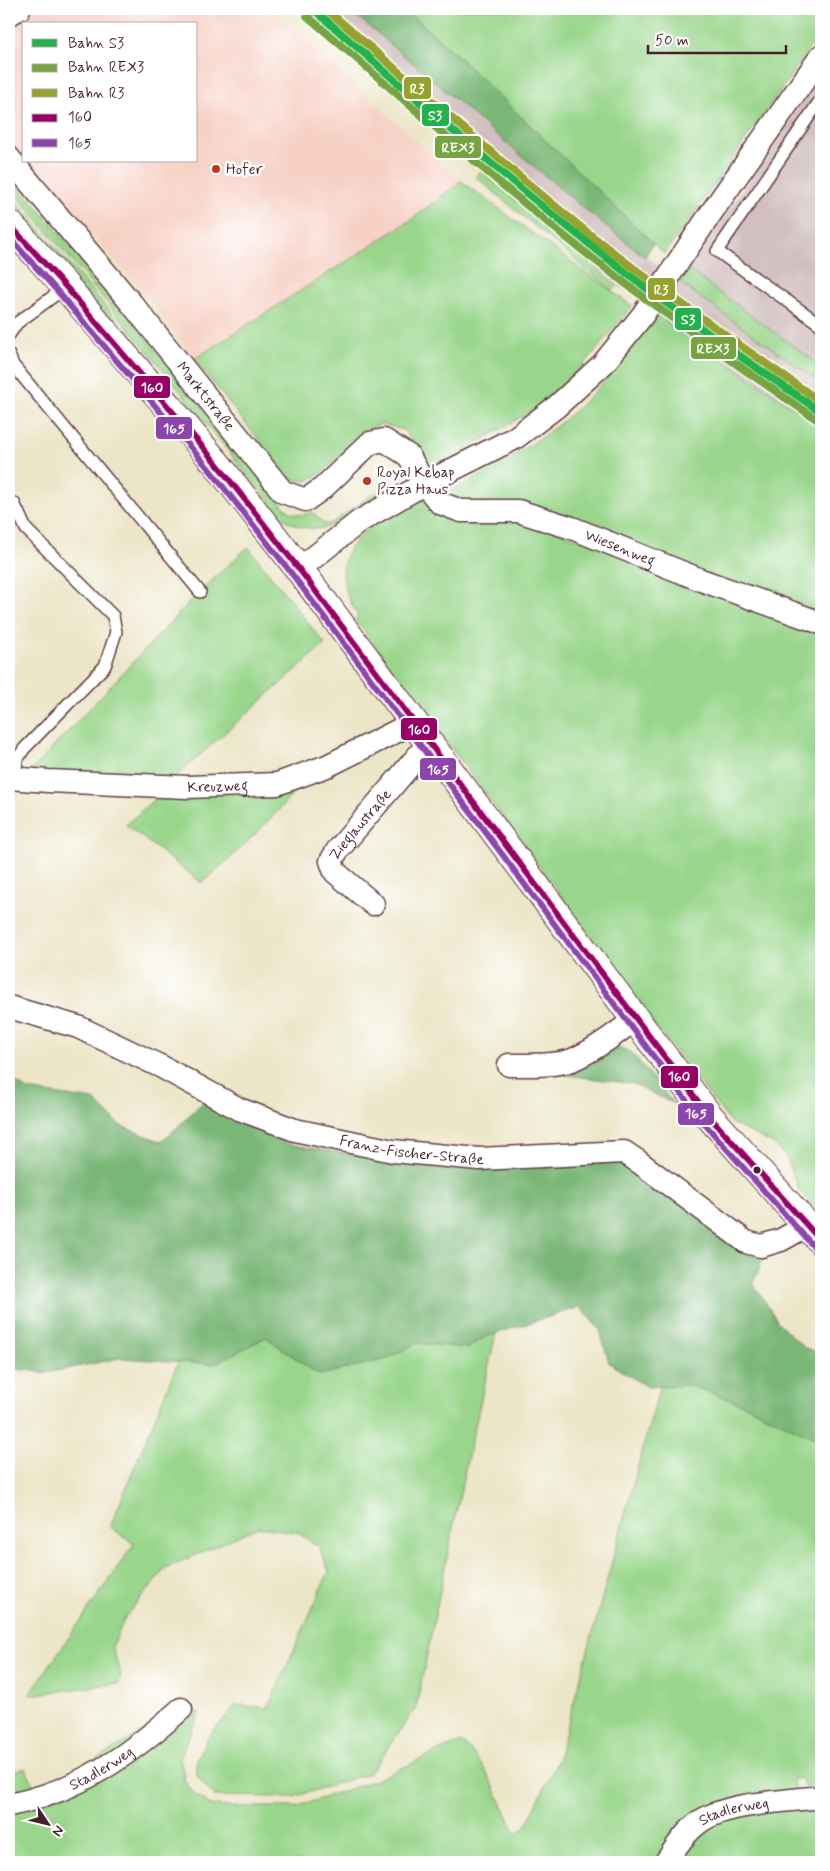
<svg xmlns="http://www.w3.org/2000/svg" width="830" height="1871" font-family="Mynerve,sans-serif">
	<rect width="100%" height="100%" fill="#fff"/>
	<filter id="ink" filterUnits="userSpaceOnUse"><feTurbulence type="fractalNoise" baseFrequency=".02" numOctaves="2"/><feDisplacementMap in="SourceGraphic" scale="10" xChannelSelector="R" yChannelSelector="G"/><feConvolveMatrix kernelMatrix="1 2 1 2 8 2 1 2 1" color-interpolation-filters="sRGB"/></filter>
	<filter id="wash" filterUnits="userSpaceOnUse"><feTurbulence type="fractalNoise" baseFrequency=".0096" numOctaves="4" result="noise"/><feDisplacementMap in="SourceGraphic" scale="20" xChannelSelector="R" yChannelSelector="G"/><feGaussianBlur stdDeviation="1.12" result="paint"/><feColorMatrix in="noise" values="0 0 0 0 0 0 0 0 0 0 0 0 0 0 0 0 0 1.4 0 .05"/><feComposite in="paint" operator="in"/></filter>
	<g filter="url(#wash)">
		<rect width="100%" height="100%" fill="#ece5c7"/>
		<path fill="#f7d1c6" d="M 32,9 L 271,9 L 461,181 L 414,218 L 194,359 L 159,311 L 28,161 L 196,161 L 196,24 L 24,24 L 24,157 L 9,139 L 9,21 Z"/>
		<g fill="#d2bfbf">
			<path d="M 297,9 L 349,9 L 577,203 L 680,283 L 821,383 L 821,426 L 668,323 L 665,317 L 629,291 L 621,288 Z"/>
			<path d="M 821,74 L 821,366 L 688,270 Z"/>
		</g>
		<g fill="#99d68b" stroke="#727a5b">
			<path d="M 405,9 L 821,9 L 821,32 L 690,219 L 664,254 L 452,51 Z"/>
			<path d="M 481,171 L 617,286 L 613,291 L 476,177 Z"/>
			<path d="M 9,174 L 99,280 L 285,508 C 295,516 301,516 313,512 L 324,524 L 332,523 L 389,483 L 387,489 C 377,496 338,525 329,527 C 311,531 295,527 281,517 L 165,372 L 9,186 Z"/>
			<path d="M 461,181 L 632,306 L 582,367 L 533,410 L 442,464 L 428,463 L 404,430 L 382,424 L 360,431 L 339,457 L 323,472 L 307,481 L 290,479 L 194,359 L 414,218 Z"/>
			<path d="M 9,193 L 133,339 L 204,429 L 9,205 Z"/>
			<path d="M 688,270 L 821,366 L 821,383 L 680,283 Z"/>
			<path d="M 660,314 L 665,317 L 668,323 L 821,426 L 821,618 L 529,509 L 464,508 L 445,494 C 491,470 538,444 577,409 C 608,380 634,347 660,314 Z"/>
			<path d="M 416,500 L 425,500 L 536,523 L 821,628 L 821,1213 L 799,1190 L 786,1157 L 775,1145 L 731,1123 L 654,1024 L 555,887 L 355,619 L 358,616 C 318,551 365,528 416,500 Z"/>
			<path d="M 248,547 L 325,644 L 173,779 L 28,774 L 197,594 Z"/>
			<path d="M 300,786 C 270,821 237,853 202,883 L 126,825 L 163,791 Z"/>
			<path d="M 496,1333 L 466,1465 L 416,1708 L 370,1773 L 293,1797 L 214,1796 L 197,1776 L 197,1758 L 210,1735 L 236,1705 L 268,1708 L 329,1571 L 319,1547 L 297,1532 L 258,1527 L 166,1568 L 125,1617 L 112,1648 L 121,1674 L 119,1683 L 29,1695 L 134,1544 L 110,1527 L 178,1362 L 214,1364 L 266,1337 L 319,1375 L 387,1359 L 416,1343 L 468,1348 L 485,1337 Z"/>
			<path d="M 689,1385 L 745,1405 L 821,1441 L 821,1792 L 809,1794 L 800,1778 L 792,1780 L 797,1792 L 729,1803 L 657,1862 L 9,1862 L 9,1812 L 181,1709 L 199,1713 L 180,1758 L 185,1782 L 195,1795 L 211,1805 L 225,1807 L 296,1807 L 376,1780 L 445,1748 L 462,1742 C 487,1763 501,1805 516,1833 L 525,1828 L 558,1760 L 660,1386 Z"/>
			<path d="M 25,1768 L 37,1792 L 9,1801 L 9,1772 Z"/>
			<path d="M 821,1801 L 821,1857 L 812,1862 L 674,1862 L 712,1821 Z"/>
		</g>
		<g fill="#7ab777" stroke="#626b51">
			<path d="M 349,9 L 405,9 L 452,51 L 653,243 L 645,257 L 577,203 Z"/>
			<path d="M 622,1048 L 632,1053 L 674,1104 L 634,1084 L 565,1075 L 593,1063 L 612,1049 Z"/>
			<path d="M 9,1077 L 27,1090 L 94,1100 L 121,1126 L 162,1142 L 204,1101 L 287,1144 L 411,1164 L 492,1168 L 565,1167 L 614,1161 L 629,1167 L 765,1255 L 753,1283 L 780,1325 L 805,1348 L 821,1353 L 821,1441 L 745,1405 L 690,1385 L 647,1387 L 609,1363 L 600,1330 L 580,1307 L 485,1337 L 468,1348 L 416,1343 L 387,1359 L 319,1375 L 266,1337 L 214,1364 L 120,1358 L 47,1373 L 9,1368 Z"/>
		</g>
	</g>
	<g filter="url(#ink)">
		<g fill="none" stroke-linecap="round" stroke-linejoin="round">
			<g stroke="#623d42" stroke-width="14">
				<g id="service">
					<path d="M 821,99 L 717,251 L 821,325"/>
					<path d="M 9,335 L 17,323 L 66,287"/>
					<path d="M 9,355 L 13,365 L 200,592"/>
					<path d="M 14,503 L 26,529 L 113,616 L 116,632 L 105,666 L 24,749 L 17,760 L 15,779"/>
				</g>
			</g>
			<g stroke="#623d42" stroke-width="25">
				<g id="minor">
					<path d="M 9,14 L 19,9"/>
					<path id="s1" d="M 9,158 L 132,304 L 283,492 L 306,500 L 323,488 L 370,443 L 384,440 L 409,456 L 424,484 L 440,503 L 461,511 L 518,511 L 572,528 L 701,580 L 821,623"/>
					<path d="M 299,569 L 360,521 L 424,484 L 515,438 L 556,407 L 603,364 L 642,316 L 711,213 L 821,56"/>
					<path id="s2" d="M 9,778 L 48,781 L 187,787 L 277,784 L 327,766 L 413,723"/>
					<path id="s3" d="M 373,904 L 335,872 L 331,861 L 337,851 L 429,743"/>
					<path id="s4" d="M 9,1007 L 78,1027 L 162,1067 L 239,1109 L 295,1130 L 393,1151 L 479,1159 L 624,1152 L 639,1162 L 746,1242 L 761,1246 L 781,1240 L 806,1226"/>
					<path d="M 509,1065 C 527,1065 556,1066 572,1060 C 595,1050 615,1035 635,1019"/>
					<path id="s5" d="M 9,1805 C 80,1791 129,1755 181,1709"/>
					<path id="s6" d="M 666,1862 C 676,1847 686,1831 701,1821 C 727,1803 788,1801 821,1797"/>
				</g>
			</g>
			<g stroke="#623d42" stroke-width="30">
				<path id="secondary" d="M 9,224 L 66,287 L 217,464 L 299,569 L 635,1019 L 709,1116 L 821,1241"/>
			</g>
			<use href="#service" stroke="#fff" stroke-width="11"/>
			<use href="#minor" stroke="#fff" stroke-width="22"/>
			<use href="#secondary" stroke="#fff" stroke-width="28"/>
			<g stroke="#fff" stroke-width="10">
				<path id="bus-1" d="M 9,224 L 66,287 L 217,464 L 299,569 L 709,1116 L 821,1241"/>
			</g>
			<g stroke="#fff" stroke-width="10">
				<path id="bus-2" d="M 9,237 L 59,293 L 210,470 L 292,574 L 702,1121 L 814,1247"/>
			</g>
			<use href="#bus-1" stroke="#906" stroke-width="6"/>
			<use href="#bus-2" stroke="#8e44ad" stroke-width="6"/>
			<g stroke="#fff" stroke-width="11">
				<path id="rail-1" d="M 313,9 C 405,88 496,171 592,246 C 666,305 743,359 821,412"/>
			</g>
			<g stroke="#fff" stroke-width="11">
				<path id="rail-2" d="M 307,16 C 400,95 490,178 586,253 C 661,312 738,366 816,419"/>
			</g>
			<g stroke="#fff" stroke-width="11">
				<path id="rail-3" d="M 326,9 C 416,86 504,166 597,240 C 670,297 745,349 821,402"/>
			</g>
			<use href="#rail-1" stroke="#22b24c" stroke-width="8"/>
			<use href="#rail-2" stroke="#76a441" stroke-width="8"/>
			<use href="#rail-3" stroke="#96a22e" stroke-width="8"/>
		</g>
	</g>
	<g fill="#c8321e" stroke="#fff" stroke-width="2">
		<circle cx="216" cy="169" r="5"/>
		<circle cx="367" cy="481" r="5"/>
	</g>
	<circle fill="#4a1f2b" stroke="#fff" stroke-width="2" cx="757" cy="1170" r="4.5"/>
	<g text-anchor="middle" stroke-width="5" stroke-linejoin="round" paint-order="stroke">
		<g font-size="15" fill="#4a1f2b" stroke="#fff" text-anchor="start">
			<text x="226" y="174">Hofer</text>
			<text x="377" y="477">Royal Kebap<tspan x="377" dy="17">Pizza Haus</tspan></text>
		</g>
		<g font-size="15" fill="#4a1f2b" stroke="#fff">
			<text dy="5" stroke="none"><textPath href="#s1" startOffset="309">Marktstraße</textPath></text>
			<text dy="5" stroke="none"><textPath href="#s1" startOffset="831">Wiesenweg</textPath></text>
			<text dy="5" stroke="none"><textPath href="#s2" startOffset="209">Kreuzweg</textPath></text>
			<text dy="5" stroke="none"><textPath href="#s3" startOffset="108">Zieglaustraße</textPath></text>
			<text dy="5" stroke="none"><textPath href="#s4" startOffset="431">Franz-Fischer-Straße</textPath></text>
			<text dy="5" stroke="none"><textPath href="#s5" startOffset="100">Stadlerweg</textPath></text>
			<text dy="5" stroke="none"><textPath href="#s6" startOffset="89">Stadlerweg</textPath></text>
		</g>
	</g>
	<g stroke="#fff" stroke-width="2">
		<rect x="403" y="76" width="29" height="24" rx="5" fill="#96a22e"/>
		<rect x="421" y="103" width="29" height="24" rx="5" fill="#22b24c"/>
		<rect x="434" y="135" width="48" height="24" rx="5" fill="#76a441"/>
		<rect x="647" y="277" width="29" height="24" rx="5" fill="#96a22e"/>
		<rect x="674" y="307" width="28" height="24" rx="5" fill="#22b24c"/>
		<rect x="690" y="336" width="47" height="24" rx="5" fill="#76a441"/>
		<rect x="133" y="375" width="38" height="24" rx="5" fill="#906"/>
		<rect x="155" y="416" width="38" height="24" rx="5" fill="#8e44ad"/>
		<rect x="400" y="717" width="38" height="24" rx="5" fill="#906"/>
		<rect x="419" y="757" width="38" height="24" rx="5" fill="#8e44ad"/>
		<rect x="660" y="1065" width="39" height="24" rx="5" fill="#906"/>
		<rect x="677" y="1102" width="38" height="24" rx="5" fill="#8e44ad"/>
	</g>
	<g font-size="14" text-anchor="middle" font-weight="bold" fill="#fff">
		<text x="417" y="93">R3</text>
		<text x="435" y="120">S3</text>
		<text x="458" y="152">REX3</text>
		<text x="661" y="294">R3</text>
		<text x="688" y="324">S3</text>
		<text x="713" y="353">REX3</text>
		<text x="152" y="392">160</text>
		<text x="174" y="433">165</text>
		<text x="419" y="734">160</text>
		<text x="438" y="774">165</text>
		<text x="679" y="1081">160</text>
		<text x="696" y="1118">165</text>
	</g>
	<rect width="830" height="1871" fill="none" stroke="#fff" stroke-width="30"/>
	<rect x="22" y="22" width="175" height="140" fill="#ffffff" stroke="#b7a5aa"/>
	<rect x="32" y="39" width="25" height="8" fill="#22b24c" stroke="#b7a5aa"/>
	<text x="68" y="48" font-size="15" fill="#4a1f2b">Bahn S3</text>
	<rect x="32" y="64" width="25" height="8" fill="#76a441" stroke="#b7a5aa"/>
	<text x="68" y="72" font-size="15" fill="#4a1f2b">Bahn REX3</text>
	<rect x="32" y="89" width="25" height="8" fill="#96a22e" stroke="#b7a5aa"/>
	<text x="68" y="98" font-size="15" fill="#4a1f2b">Bahn R3</text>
	<rect x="32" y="114" width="25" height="8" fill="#990066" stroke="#b7a5aa"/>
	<text x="68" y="122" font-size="15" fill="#4a1f2b">160</text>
	<rect x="32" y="139" width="25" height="8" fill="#8e44ad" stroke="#b7a5aa"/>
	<text x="68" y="148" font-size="15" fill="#4a1f2b">165</text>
	<g transform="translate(48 1824) rotate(125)" stroke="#ffffff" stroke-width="4" paint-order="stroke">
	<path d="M0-4L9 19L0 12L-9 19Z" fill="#4a1f2b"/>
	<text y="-8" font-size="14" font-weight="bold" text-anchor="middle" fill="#4a1f2b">N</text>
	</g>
	<path d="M648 45v8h138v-8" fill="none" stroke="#4a1f2b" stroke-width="2.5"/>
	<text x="655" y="45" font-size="15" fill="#4a1f2b" stroke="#ffffff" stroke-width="4" paint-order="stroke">50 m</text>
</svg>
